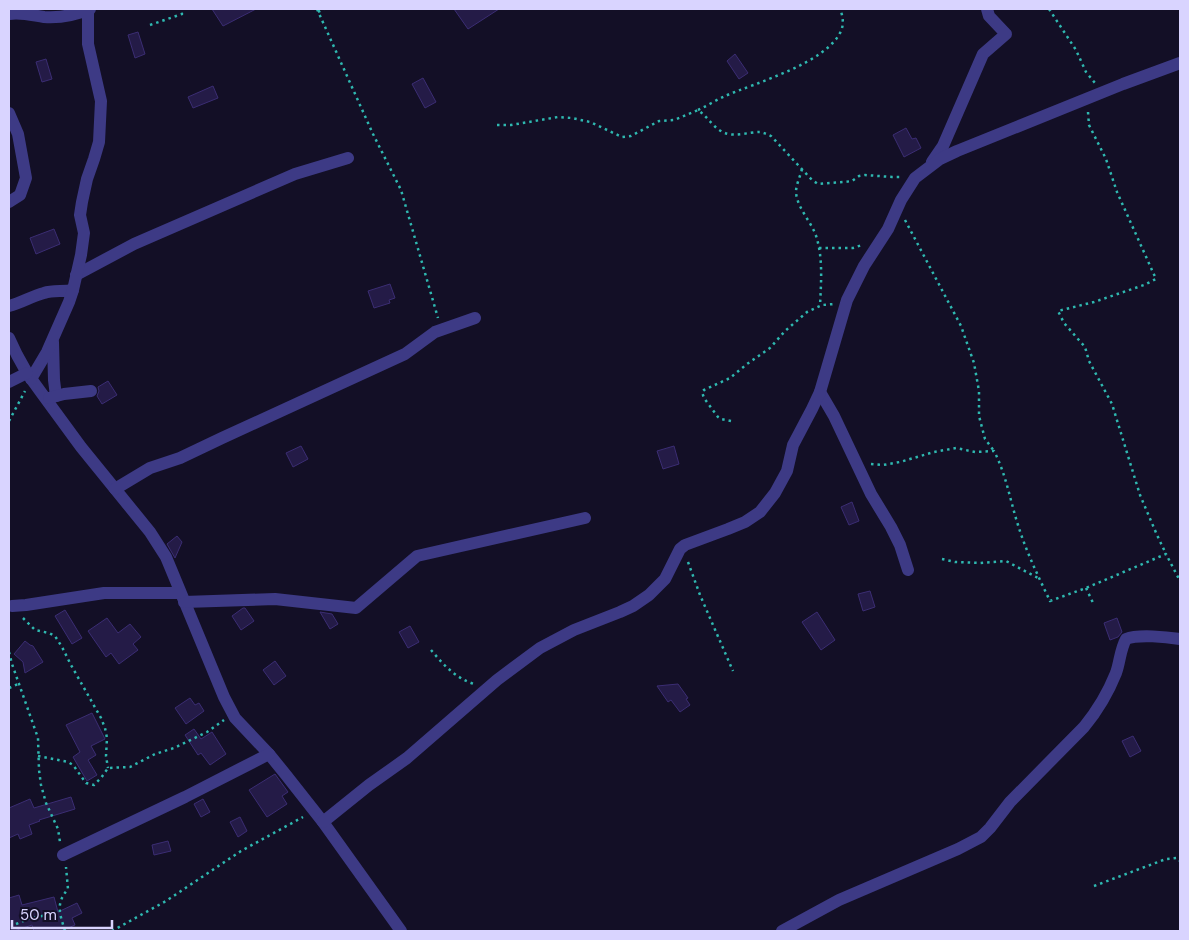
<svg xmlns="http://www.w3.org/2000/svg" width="1189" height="940" font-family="'DM Sans',sans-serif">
	<rect width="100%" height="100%" fill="#130f26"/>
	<g fill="#241b47" stroke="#3b2d73">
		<path d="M 212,9 L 256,9 L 223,26 Z"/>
		<path d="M 454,9 L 499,9 L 468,29 Z"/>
		<path d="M 138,32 L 145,54 L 135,58 L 128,35 Z"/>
		<path d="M 735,54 L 748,73 L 739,79 L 727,61 Z"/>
		<path d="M 46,59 L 52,79 L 42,82 L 36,62 Z"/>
		<path d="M 423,78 L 436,102 L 425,108 L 412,84 Z"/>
		<path d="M 213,86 L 218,98 L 193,108 L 188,97 Z"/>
		<path d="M 906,128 L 912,139 L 916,138 L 921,148 L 904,157 L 893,135 Z"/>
		<path d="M 54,229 L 60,244 L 36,254 L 30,238 Z"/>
		<path d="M 390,284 L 395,298 L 389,300 L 390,303 L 374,308 L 368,291 Z"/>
		<path d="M 108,381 L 117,395 L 102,404 L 97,396 L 99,391 L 98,387 Z"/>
		<path d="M 301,446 L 308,459 L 293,467 L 286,453 Z"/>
		<path d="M 674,446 L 679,464 L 663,469 L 657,451 Z"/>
		<path d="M 852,502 L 859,521 L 849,525 L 841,507 Z"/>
		<path d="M 177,536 L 182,542 L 175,558 L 167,544 Z"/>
		<path d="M 870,591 L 875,607 L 863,611 L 858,594 Z"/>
		<path d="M 243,608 L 245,608 L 254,621 L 241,630 L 232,616 Z"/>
		<path d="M 65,610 L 82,638 L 72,644 L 55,616 Z"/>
		<path d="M 320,612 L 332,614 L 338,624 L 330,629 Z"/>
		<path d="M 817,612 L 835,640 L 821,650 L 802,622 Z"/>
		<path d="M 107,618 L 118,633 L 130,624 L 141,637 L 133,644 L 138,650 L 119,664 L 111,653 L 106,657 L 88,631 Z"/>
		<path d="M 1117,618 L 1122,632 L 1118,637 L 1110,640 L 1104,623 Z"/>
		<path d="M 410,626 L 419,642 L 408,648 L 399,632 Z"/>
		<path d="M 25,641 L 30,645 L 33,646 L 43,662 L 25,673 L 23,662 L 14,654 Z"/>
		<path d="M 275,661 L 286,676 L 274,685 L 263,670 Z"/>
		<path d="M 678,684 L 688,698 L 686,699 L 690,705 L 680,712 L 671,700 L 668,702 L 657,686 Z"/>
		<path d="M 190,698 L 195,705 L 199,703 L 204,711 L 186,724 L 175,708 Z"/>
		<path d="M 92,713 L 105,739 L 91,746 L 96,755 L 88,760 L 97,775 L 87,781 L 73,757 L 80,752 L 66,725 Z"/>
		<path d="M 194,729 L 201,739 L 212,732 L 226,754 L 210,765 L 201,753 L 198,755 L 185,735 Z"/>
		<path d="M 1133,736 L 1141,751 L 1130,757 L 1122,741 Z"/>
		<path d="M 275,774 L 288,792 L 282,796 L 287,804 L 267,817 L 249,790 Z"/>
		<path d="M 71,797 L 75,809 L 39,820 L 40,821 L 29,825 L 32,834 L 20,839 L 18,834 L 9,838 L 9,808 L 30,799 L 34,808 Z"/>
		<path d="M 203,799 L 210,812 L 201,817 L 194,804 Z"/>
		<path d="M 240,817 L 247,831 L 238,837 L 230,822 Z"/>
		<path d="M 168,841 L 171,851 L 154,855 L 152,845 Z"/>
		<path d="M 19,895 L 22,905 L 54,897 L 58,912 L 77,903 L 82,913 L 72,918 L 75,925 L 61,931 L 34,931 L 32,925 L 14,931 L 9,931 L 9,898 Z"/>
	</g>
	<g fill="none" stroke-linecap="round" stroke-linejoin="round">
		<g stroke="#2fb8b0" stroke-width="2.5" stroke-dasharray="2.5 4" stroke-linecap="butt">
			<path d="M 317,9 L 373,134 L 401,190 L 438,318"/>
			<path d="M 1049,9 L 1076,50 L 1086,72 L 1095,83"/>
			<path d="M 318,12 L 324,9"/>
			<path d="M 150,25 L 182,14 L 181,9"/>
			<path d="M 698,110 C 707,106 716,100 725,96 C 755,83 827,63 841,31 C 844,24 843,16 840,9"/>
			<path d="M 1088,112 L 1089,125 L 1106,159 L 1117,192 L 1156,279 L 1144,285 L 1094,302 L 1058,311 L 1064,323 L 1085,347 L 1089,361 L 1112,404 L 1140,495 L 1157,535 L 1166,554"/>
			<path d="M 497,125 L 511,125 L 558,117 L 572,118 L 590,122 L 622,137 L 631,136 L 659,121 L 674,120 L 698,110 C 708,117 714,129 725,133 C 734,137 750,132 760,132 C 764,133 767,134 771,136 L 812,180 L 818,184 L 844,182 L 852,181 L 859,176 L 865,175 L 892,177 L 902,177"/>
			<path d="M 802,169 C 800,177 796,185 796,192 C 797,209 813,223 817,239 C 823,260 821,284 820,306"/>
			<path d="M 905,220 L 961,326 L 974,363 L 979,391 L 979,416 L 985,439 L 994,451"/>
			<path d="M 819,248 L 853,248 L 862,245"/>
			<path d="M 9,421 L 25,391"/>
			<path d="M 731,421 L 721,419 L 718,417 L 704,398 L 702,392 L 704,390 L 730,378 L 747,364 L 770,348 L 785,331 L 807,312 L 822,305 L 834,304"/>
			<path d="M 871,464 L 883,465 L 900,462 L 934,452 L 956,448 L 975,452 L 994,451 C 1006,474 1010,500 1018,525 C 1026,551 1038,576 1050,601 L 1086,588 L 1166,554 L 1180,581"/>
			<path d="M 942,559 L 955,562 L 980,563 L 1006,561 L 1038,578"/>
			<path d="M 688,562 L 700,595 L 733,671"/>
			<path d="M 1086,588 L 1094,605"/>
			<path d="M 23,618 L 35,630 L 49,633 L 55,636 L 62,647 L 71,665 L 101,718 L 105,728 L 107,738 L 106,756 L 108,768"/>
			<path d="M 431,650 C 443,664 455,678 474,684"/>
			<path d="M 9,652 L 12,664 L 38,738 L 39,770 L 41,785 L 46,803 L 58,829 L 60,842"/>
			<path d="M 9,688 L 18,684"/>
			<path d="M 38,756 L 68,762 L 73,765 L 86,783 L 94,785 L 101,778 L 108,768 L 130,767 L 155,754 L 174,748 L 207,732 L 224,720"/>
			<path d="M 1094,886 L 1166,859 L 1177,858 L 1180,861"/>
			<path d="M 16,924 L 31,918 L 52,914 L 58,910"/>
			<path d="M 65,931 C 60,914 55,904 68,889 L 66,867"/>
			<path d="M 112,931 L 166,901 L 241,851 L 303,817"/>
		</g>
		<g stroke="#3d3a85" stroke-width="12">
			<path d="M 9,14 C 21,12 31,15 44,17 C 59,18 76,15 90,9"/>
			<path d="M 9,113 L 18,134 L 26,178 L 20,195 L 9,202"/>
			<path d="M 932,162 L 943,146 L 983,54 L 1006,34 L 989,16 L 987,9"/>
			<path d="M 76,275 L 134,244 L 295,174 L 348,158"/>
			<path d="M 9,306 C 21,303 32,296 44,293 C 53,290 63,292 73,290"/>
			<path d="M 9,338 L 17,355 L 27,373 L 40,391 L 81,447 L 150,532 L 166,557 L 224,697 L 235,718 L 269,754 L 286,775 L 323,822 L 401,931"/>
			<path d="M 53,342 L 54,380 L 56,396"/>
			<path d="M 31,379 L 47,352 L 69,302 L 73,290 L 81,255 L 84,233 L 80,215 L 82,202 L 87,179 L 94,159 L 99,142 L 101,101 L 88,44 L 88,10"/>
			<path d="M 9,382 L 27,373"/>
			<path d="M 820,392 L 834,416 L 871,494 L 891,527 L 900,545 L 908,570"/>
			<path d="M 49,398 L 64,394 L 91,391"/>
			<path d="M 115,489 L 150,468 L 180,458 L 222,438 L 405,354 L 435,332 L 475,318"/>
			<path d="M 184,602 L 275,599 L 356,608 L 417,556 L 585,518"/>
			<path d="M 12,606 L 26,605 L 104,593 L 180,593"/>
			<path d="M 323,822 L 369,785 L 407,758 L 497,680 L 540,648 L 574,630 L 620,612 L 633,606 L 649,595 L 665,579 L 680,549 L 685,545 L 728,529 L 745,522 L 760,512 L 775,493 L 787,471 L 793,445 L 812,409 L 820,392 L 847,300 L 864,266 L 888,229 L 901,200 L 915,178 L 940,159 L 957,151 L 1123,84 L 1180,63"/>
			<path d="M 63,855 L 185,797 L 269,754"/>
			<path d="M 782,931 L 839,900 L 958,849 L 981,837 L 990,828 L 1010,802 L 1084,727 C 1098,710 1108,693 1116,673 C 1120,662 1120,650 1126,639 C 1138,634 1167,637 1180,639"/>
		</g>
	</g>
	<rect width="1189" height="940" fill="none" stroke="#d9d4ff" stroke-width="20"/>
	<path d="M12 920v8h100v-8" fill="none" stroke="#d9d4ff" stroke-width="2.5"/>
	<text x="20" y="920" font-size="15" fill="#d9d4ff" stroke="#130f26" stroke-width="4" paint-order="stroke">50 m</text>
</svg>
